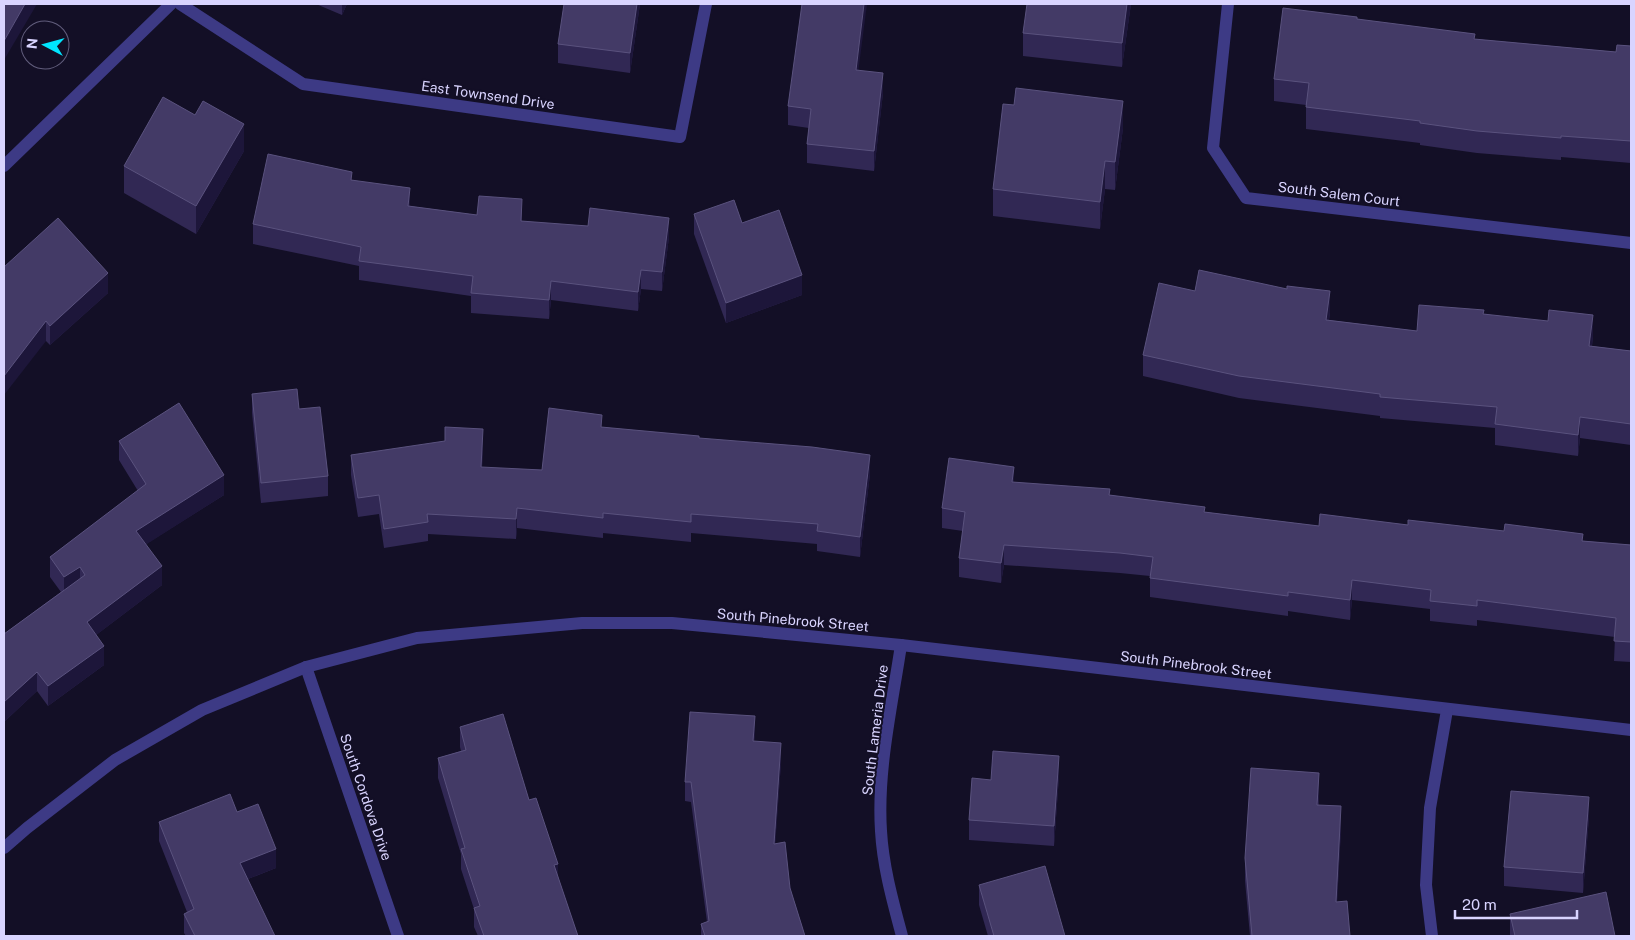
<svg xmlns="http://www.w3.org/2000/svg" width="1635" height="940" font-family="'Public Sans',sans-serif">
	<rect width="100%" height="100%" fill="#130f26"/>
	<g fill="none" stroke-linecap="round" stroke-linejoin="round">
		<g stroke="#3d3a85" stroke-width="12">
			<path d="M 180,4 L 303,84 L 680,137 L 706,4"/>
			<path d="M 1228,4 L 1213,148 L 1246,198 L 1631,243"/>
			<path d="M 4,166 L 171,4"/>
			<path d="M 901,645 C 892,706 877,770 881,831 C 883,867 893,902 902,936"/>
			<path d="M 306,667 L 398,936"/>
			<path d="M 4,848 L 27,828 L 115,760 L 202,710 L 306,667 L 417,638 L 582,623 L 672,623 L 901,645 L 1631,730"/>
			<path d="M 1432,936 L 1426,885 L 1430,808 L 1447,710"/>
		</g>
	</g>
	<g fill="#312854">
		<path d="M 316,4 L 347,4 L 342,15 Z"/>
		<path d="M 640,4 L 630,73 L 558,63 L 558,44 Z"/>
		<path d="M 1131,4 L 1122,67 L 1023,56 L 1023,33 Z"/>
		<path d="M 1357,19 L 1475,39 L 1616,52 L 1631,46 L 1631,163 L 1561,157 L 1561,160 L 1477,153 L 1420,145 L 1420,143 L 1306,129 L 1306,105 L 1274,101 L 1274,79 Z"/>
		<path d="M 858,70 L 883,93 L 874,171 L 807,163 L 807,144 L 809,128 L 788,125 L 788,106 Z"/>
		<path d="M 1123,128 L 1115,190 L 1105,189 L 1100,229 L 993,216 L 993,189 Z"/>
		<path d="M 244,151 L 196,234 L 124,193 L 124,166 Z"/>
		<path d="M 352,180 L 410,206 L 522,221 L 669,237 L 662,291 L 641,289 L 638,311 L 551,300 L 549,319 L 471,313 L 471,296 L 359,280 L 359,266 L 253,244 L 253,224 Z"/>
		<path d="M 694,214 L 742,223 L 802,295 L 726,323 L 694,234 Z"/>
		<path d="M 4,267 L 108,293 L 50,345 L 46,341 Z"/>
		<path d="M 1330,312 L 1329,320 L 1417,331 L 1484,314 L 1593,336 L 1592,346 L 1631,351 L 1631,445 L 1580,438 L 1578,456 L 1495,445 L 1495,428 L 1380,418 L 1380,416 L 1239,398 L 1143,376 L 1143,355 Z"/>
		<path d="M 252,394 L 299,409 L 328,476 L 328,496 L 261,503 L 252,413 Z"/>
		<path d="M 602,427 L 699,438 L 870,474 L 860,557 L 817,551 L 817,544 L 691,533 L 691,542 L 603,533 L 603,538 L 517,528 L 516,539 L 428,534 L 428,541 L 384,548 L 379,514 L 358,517 L 351,475 L 351,455 L 483,448 L 482,468 L 542,470 Z"/>
		<path d="M 119,441 L 224,495 L 146,544 L 162,585 L 96,635 L 104,665 L 48,706 L 37,691 L 4,722 L 4,634 L 61,592 L 50,577 L 50,557 L 138,491 L 119,460 Z"/>
		<path d="M 1014,482 L 1110,495 L 1205,512 L 1319,526 L 1408,525 L 1631,545 L 1631,662 L 1614,661 L 1615,637 L 1477,620 L 1477,626 L 1430,621 L 1430,609 L 1352,600 L 1350,620 L 1288,611 L 1288,616 L 1150,597 L 1150,576 L 1120,573 L 1004,565 L 1001,583 L 959,577 L 959,558 L 963,531 L 942,528 L 942,508 Z"/>
		<path d="M 460,727 L 529,800 L 558,877 L 578,936 L 478,936 L 474,927 L 474,909 L 461,869 L 461,854 L 438,778 L 438,758 L 461,751 L 460,747 Z"/>
		<path d="M 755,735 L 754,741 L 781,763 L 775,844 L 790,888 L 805,936 L 701,936 L 701,924 L 707,922 L 691,802 L 685,801 L 685,782 Z"/>
		<path d="M 1059,776 L 1054,846 L 969,840 L 969,820 L 991,780 Z"/>
		<path d="M 1319,795 L 1319,805 L 1341,829 L 1337,902 L 1350,936 L 1250,936 L 1245,881 L 1245,858 Z"/>
		<path d="M 237,812 L 276,868 L 248,879 L 275,936 L 186,936 L 184,933 L 184,914 L 187,912 L 159,841 L 159,822 Z"/>
		<path d="M 1589,817 L 1583,893 L 1504,886 L 1504,867 Z"/>
		<path d="M 979,885 L 1065,936 L 988,936 L 979,905 Z"/>
		<path d="M 1510,914 L 1615,936 L 1510,936 Z"/>
	</g>
	<g fill="#1d163a">
		<path d="M 25,4 L 37,4 L 4,60 L 4,41 Z"/>
		<path d="M 342,4 L 347,4 L 342,15 Z"/>
		<path d="M 637,4 L 640,4 L 630,73 L 630,53 Z"/>
		<path d="M 864,4 L 867,4 L 856,89 L 856,70 Z"/>
		<path d="M 1127,4 L 1131,4 L 1122,67 L 1122,43 Z"/>
		<path d="M 883,73 L 883,93 L 874,171 L 874,151 Z"/>
		<path d="M 1123,101 L 1123,128 L 1115,190 L 1115,162 Z"/>
		<path d="M 244,124 L 244,151 L 196,234 L 196,206 Z"/>
		<path d="M 1105,161 L 1105,189 L 1100,229 L 1100,202 Z"/>
		<path d="M 410,188 L 410,207 L 408,206 Z"/>
		<path d="M 522,199 L 522,219 L 521,241 L 521,221 Z"/>
		<path d="M 669,218 L 669,237 L 662,291 L 662,272 Z"/>
		<path d="M 641,270 L 641,289 L 638,311 L 638,292 Z"/>
		<path d="M 108,273 L 108,293 L 50,345 L 50,326 Z"/>
		<path d="M 802,275 L 802,295 L 726,323 L 726,303 Z"/>
		<path d="M 551,281 L 551,300 L 549,319 L 549,300 Z"/>
		<path d="M 1330,291 L 1330,312 L 1326,341 L 1326,320 Z"/>
		<path d="M 1593,315 L 1593,336 L 1589,367 L 1589,346 Z"/>
		<path d="M 46,321 L 46,341 L 4,395 L 4,376 Z"/>
		<path d="M 1580,417 L 1580,438 L 1578,456 L 1578,435 Z"/>
		<path d="M 483,429 L 483,448 L 481,487 L 481,467 Z"/>
		<path d="M 870,455 L 870,474 L 860,557 L 860,537 Z"/>
		<path d="M 1014,467 L 1014,487 L 1012,482 Z"/>
		<path d="M 224,475 L 224,495 L 136,551 L 136,531 Z"/>
		<path d="M 517,508 L 517,528 L 516,539 L 516,519 Z"/>
		<path d="M 1004,545 L 1004,565 L 1001,583 L 1001,563 Z"/>
		<path d="M 162,566 L 162,585 L 87,642 L 87,622 Z"/>
		<path d="M 80,567 L 80,587 L 64,597 L 64,577 Z"/>
		<path d="M 1352,580 L 1352,600 L 1350,620 L 1350,600 Z"/>
		<path d="M 104,646 L 104,665 L 48,706 L 48,686 Z"/>
		<path d="M 37,672 L 37,691 L 4,722 L 4,702 Z"/>
		<path d="M 755,716 L 755,735 L 753,761 L 753,741 Z"/>
		<path d="M 781,743 L 781,763 L 774,863 L 774,844 Z"/>
		<path d="M 1059,756 L 1059,776 L 1054,846 L 1054,826 Z"/>
		<path d="M 1319,773 L 1319,795 L 1317,827 L 1317,805 Z"/>
		<path d="M 1589,797 L 1589,817 L 1583,893 L 1583,873 Z"/>
		<path d="M 1341,806 L 1341,829 L 1336,924 L 1336,902 Z"/>
		<path d="M 276,849 L 276,868 L 240,882 L 240,863 Z"/>
		<path d="M 558,864 L 558,883 L 554,865 Z"/>
	</g>
	<g fill="#433a66" stroke="#5a527e">
		<path d="M 4,4 L 25,4 L 4,41 Z"/>
		<path d="M 564,4 L 637,4 L 630,53 L 558,44 Z"/>
		<path d="M 802,4 L 864,4 L 856,70 L 883,73 L 874,151 L 807,144 L 811,109 L 788,106 Z"/>
		<path d="M 1027,4 L 1127,4 L 1122,43 L 1023,33 Z"/>
		<path d="M 1283,8 L 1357,17 L 1357,19 L 1475,34 L 1474,39 L 1616,52 L 1617,45 L 1631,46 L 1631,141 L 1561,136 L 1561,138 L 1477,131 L 1420,123 L 1420,121 L 1306,107 L 1309,83 L 1274,79 Z"/>
		<path d="M 1016,88 L 1123,101 L 1115,162 L 1105,161 L 1100,202 L 993,189 L 1003,104 L 1014,105 Z"/>
		<path d="M 163,97 L 195,115 L 203,101 L 244,124 L 196,206 L 124,166 Z"/>
		<path d="M 268,154 L 352,172 L 351,180 L 410,188 L 408,206 L 477,215 L 479,196 L 522,199 L 521,221 L 588,226 L 590,208 L 669,218 L 662,272 L 641,270 L 638,292 L 551,281 L 549,300 L 471,293 L 473,276 L 359,261 L 361,247 L 253,224 Z"/>
		<path d="M 734,200 L 742,223 L 779,210 L 802,275 L 726,303 L 694,214 Z"/>
		<path d="M 58,218 L 108,273 L 50,326 L 46,321 L 4,376 L 4,267 Z"/>
		<path d="M 1199,270 L 1287,289 L 1287,286 L 1330,291 L 1326,320 L 1417,331 L 1419,305 L 1484,310 L 1483,314 L 1548,321 L 1549,310 L 1593,315 L 1589,346 L 1631,351 L 1631,424 L 1580,417 L 1578,435 L 1495,424 L 1497,407 L 1380,397 L 1380,394 L 1239,376 L 1143,355 L 1159,283 L 1195,291 Z"/>
		<path d="M 297,389 L 299,409 L 320,407 L 328,476 L 261,483 L 252,394 Z"/>
		<path d="M 179,403 L 224,475 L 136,531 L 162,566 L 87,622 L 104,646 L 48,686 L 37,672 L 4,702 L 4,634 L 85,575 L 80,567 L 64,577 L 50,557 L 146,484 L 119,441 Z"/>
		<path d="M 549,408 L 602,415 L 601,427 L 699,436 L 699,438 L 812,447 L 870,455 L 860,537 L 817,531 L 818,524 L 691,514 L 691,522 L 603,513 L 603,518 L 517,508 L 516,519 L 427,514 L 428,522 L 384,529 L 379,495 L 358,498 L 351,455 L 445,441 L 445,427 L 483,429 L 481,467 L 542,470 Z"/>
		<path d="M 949,458 L 1014,467 L 1012,482 L 1110,489 L 1109,495 L 1205,507 L 1204,512 L 1319,526 L 1320,514 L 1408,525 L 1408,520 L 1504,531 L 1505,524 L 1583,534 L 1582,541 L 1631,545 L 1631,642 L 1614,641 L 1616,618 L 1477,600 L 1477,606 L 1430,601 L 1431,590 L 1352,580 L 1350,600 L 1288,592 L 1288,596 L 1150,578 L 1153,557 L 1120,553 L 1004,545 L 1001,563 L 959,558 L 965,512 L 942,508 Z"/>
		<path d="M 690,712 L 755,716 L 753,741 L 781,743 L 774,844 L 785,842 L 790,888 L 805,936 L 705,936 L 701,924 L 709,921 L 691,782 L 685,782 Z"/>
		<path d="M 503,714 L 529,800 L 536,798 L 558,864 L 554,865 L 578,936 L 484,936 L 474,908 L 480,906 L 461,849 L 465,848 L 438,758 L 466,750 L 460,727 Z"/>
		<path d="M 993,751 L 1059,756 L 1054,826 L 969,820 L 972,778 L 991,780 Z"/>
		<path d="M 1251,768 L 1319,773 L 1317,805 L 1341,806 L 1336,902 L 1347,901 L 1350,936 L 1252,936 L 1245,858 Z"/>
		<path d="M 1511,791 L 1589,797 L 1583,873 L 1504,867 Z"/>
		<path d="M 230,794 L 237,812 L 258,804 L 276,849 L 240,863 L 275,936 L 195,936 L 184,914 L 194,909 L 159,822 Z"/>
		<path d="M 1045,866 L 1065,936 L 994,936 L 979,885 Z"/>
		<path d="M 1606,892 L 1615,936 L 1515,936 L 1510,914 Z"/>
	</g>
	<g text-anchor="middle" stroke-width="4" stroke-linejoin="round" paint-order="stroke">
		<g font-size="14" fill="#d9d4ff" stroke="#130f26">
			<text transform="translate(488 95) rotate(8)" y="5">East Townsend Drive</text>
			<text transform="translate(1339 194) rotate(7)" y="5">South Salem Court</text>
			<text transform="translate(793 620) rotate(5)" y="5">South Pinebrook Street</text>
			<text transform="translate(1196 665) rotate(7)" y="5">South Pinebrook Street</text>
			<text transform="translate(875 730) rotate(-83)" y="5">South Lameria Drive</text>
			<text transform="translate(366 797) rotate(71)" y="5">South Cordova Drive</text>
		</g>
	</g>
	<rect width="1635" height="940" fill="none" stroke="#d9d4ff" stroke-width="10"/>
	<g transform="translate(45 45) rotate(276)"><circle r="24" fill="#130f26" stroke="#625e7d"/>
	<path d="M0-4L9 19L0 12L-9 19Z" fill="#00e5ff"/>
	<text y="-8" font-size="14" font-weight="bold" text-anchor="middle" fill="#d9d4ff">N</text>
	</g>
	<path d="M1455 910v8h122v-8" fill="none" stroke="#d9d4ff" stroke-width="2.5"/>
	<text x="1462" y="910" font-size="15" fill="#d9d4ff" stroke="#130f26" stroke-width="4" paint-order="stroke">20 m</text>
</svg>
